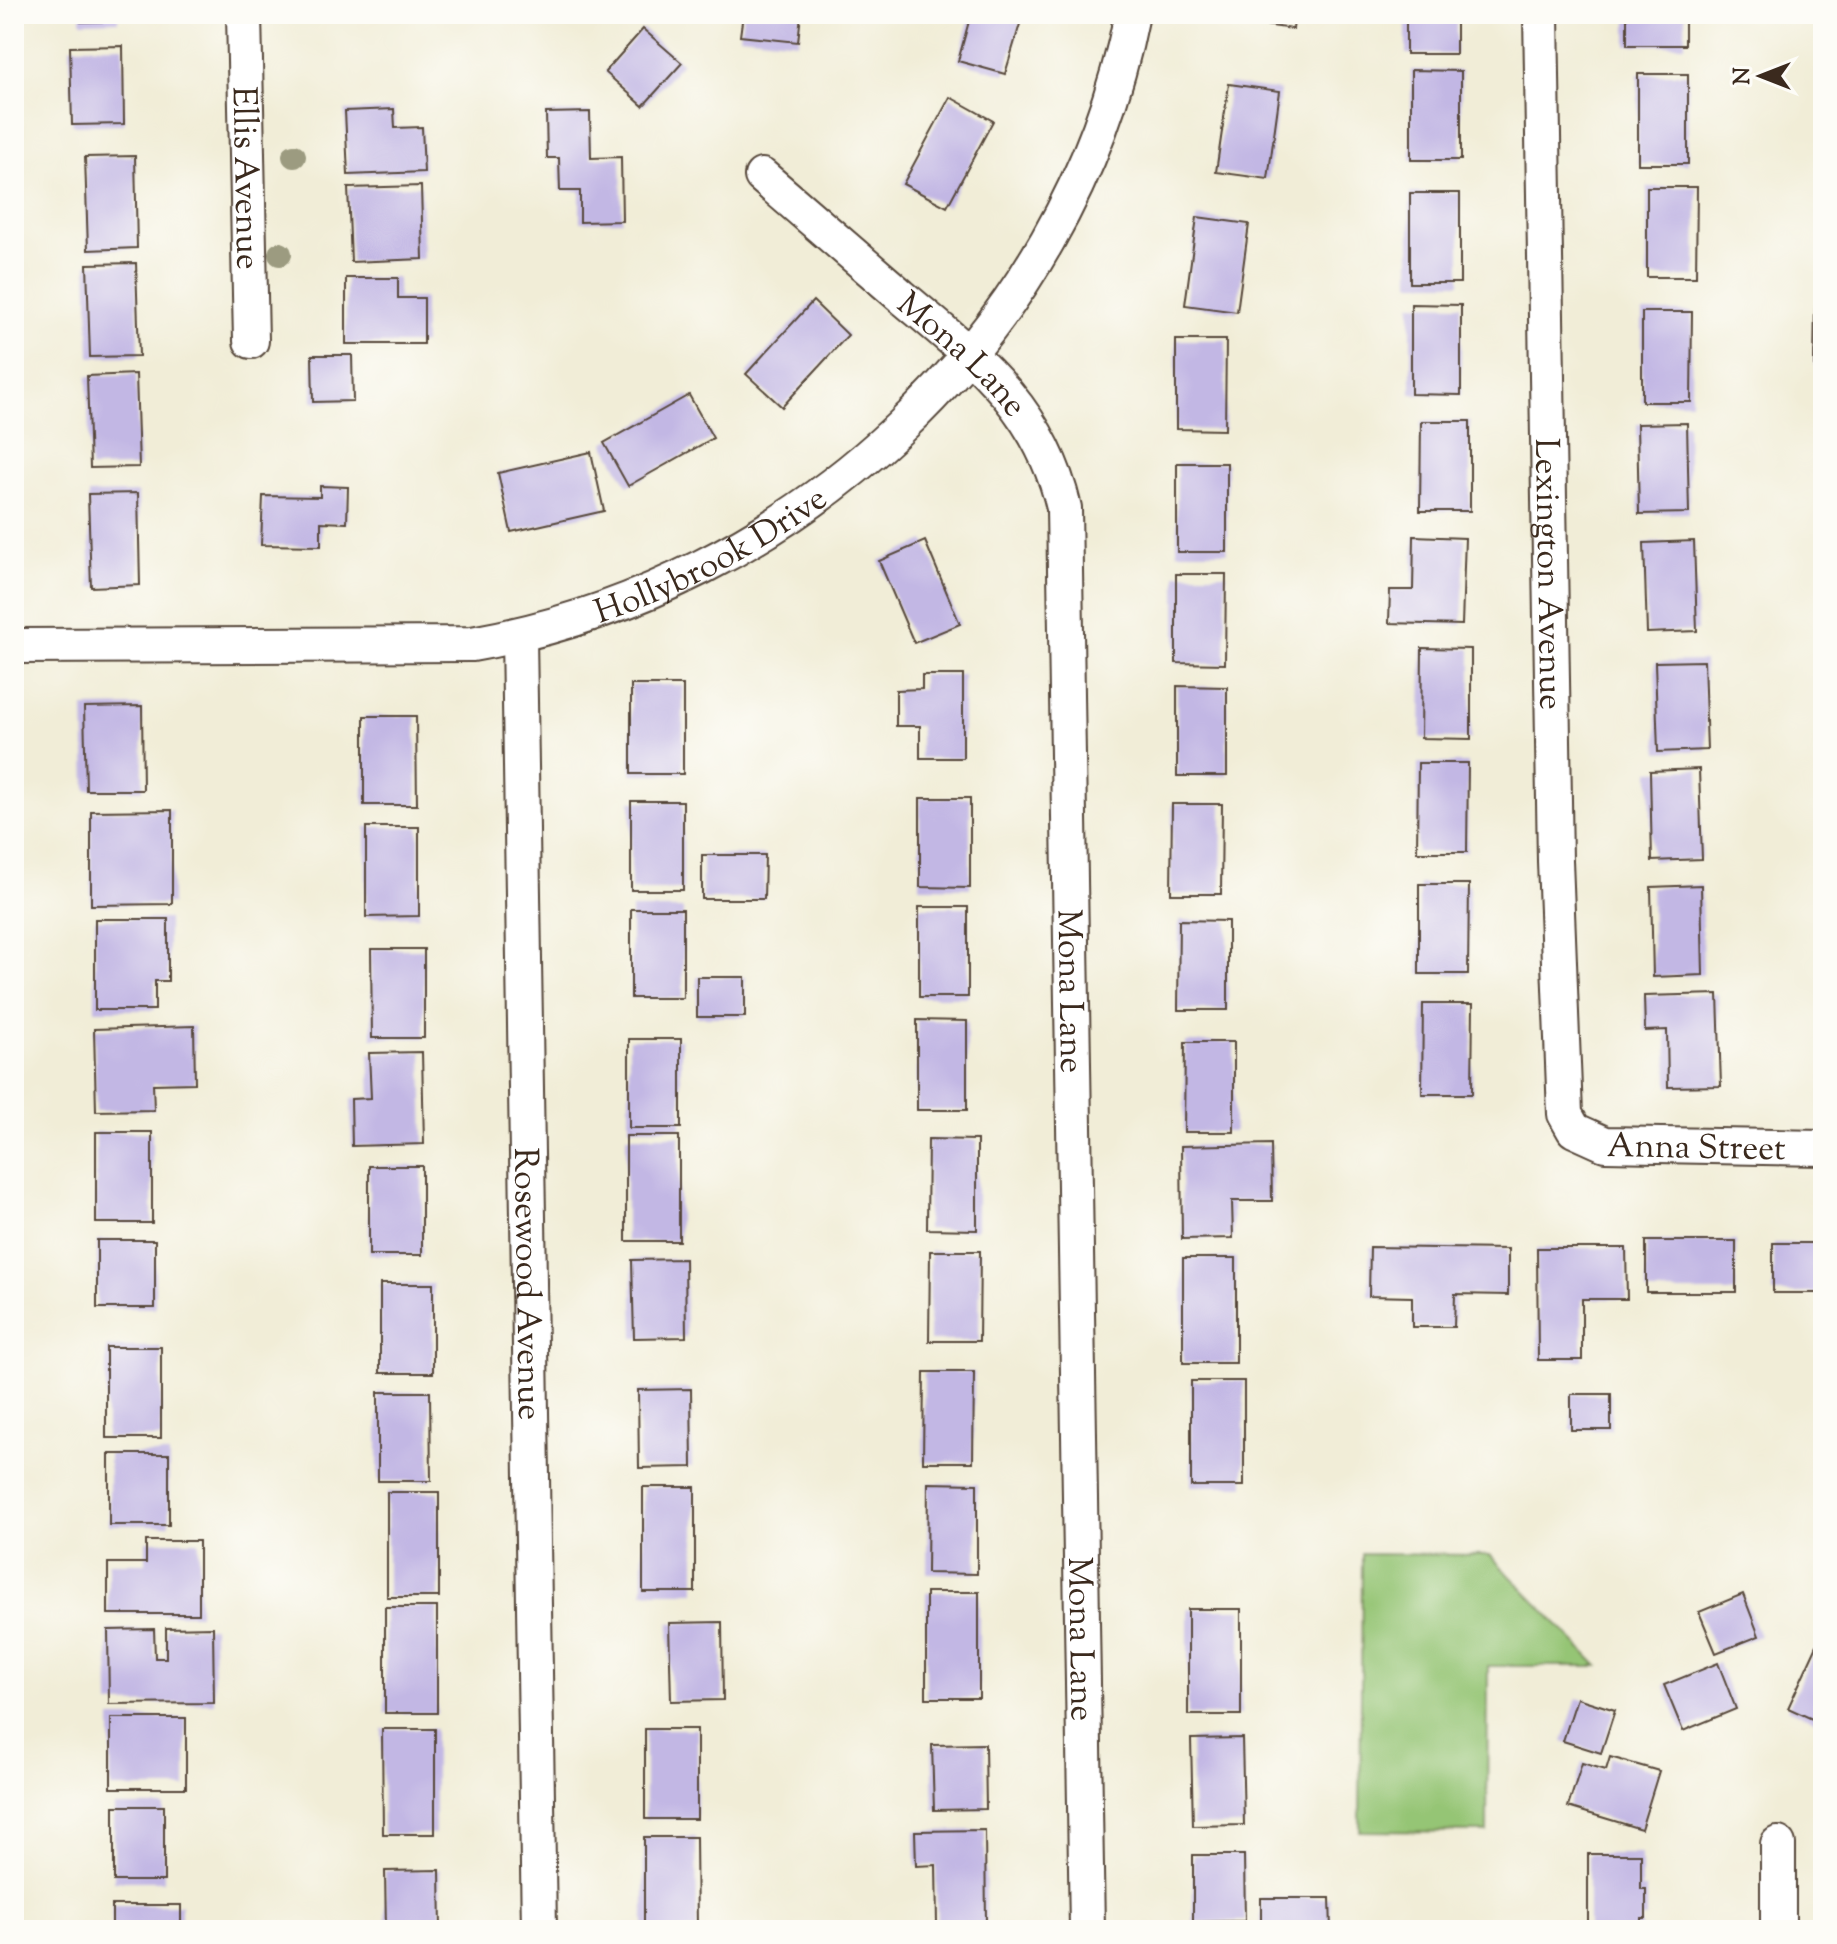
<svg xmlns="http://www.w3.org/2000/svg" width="1837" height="1944" font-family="'Sorts Mill Goudy',serif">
	<rect width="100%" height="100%" fill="#fdfcf7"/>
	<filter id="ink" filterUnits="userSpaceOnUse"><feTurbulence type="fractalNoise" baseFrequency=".0125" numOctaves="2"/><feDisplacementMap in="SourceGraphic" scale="16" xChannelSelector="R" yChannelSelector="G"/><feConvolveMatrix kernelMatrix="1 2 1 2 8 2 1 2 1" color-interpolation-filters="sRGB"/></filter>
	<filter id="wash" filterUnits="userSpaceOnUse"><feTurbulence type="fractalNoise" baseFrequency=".006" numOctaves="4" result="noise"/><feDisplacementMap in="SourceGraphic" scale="32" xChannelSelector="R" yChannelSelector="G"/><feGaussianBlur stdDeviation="1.8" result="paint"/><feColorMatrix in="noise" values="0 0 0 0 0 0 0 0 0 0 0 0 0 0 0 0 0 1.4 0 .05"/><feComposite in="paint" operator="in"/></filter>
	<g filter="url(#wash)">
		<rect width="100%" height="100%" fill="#f1edd7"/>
		<path fill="#95c574" stroke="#687849" stroke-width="2" d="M 1362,1554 L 1490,1555 L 1598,1666 L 1488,1666 L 1487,1832 L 1360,1831 Z"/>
		<g id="blocks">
			<g fill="#c2b7e4">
				<path d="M 81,14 L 118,14 L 118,21 L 81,22 Z"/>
				<path d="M 743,14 L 801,14 L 798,42 L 740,36 Z"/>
				<path d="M 971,14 L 1023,14 L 1005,74 L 958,61 Z"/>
				<path d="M 1243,14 L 1295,14 L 1293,29 L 1242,22 Z"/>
				<rect x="1406" y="14" width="50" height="40"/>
				<rect x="1627" y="14" width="58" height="31"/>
				<path d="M 643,29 L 682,63 L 643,106 L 605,72 Z"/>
				<path d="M 123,46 L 124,124 L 72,125 L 70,47 Z"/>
				<path d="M 1411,70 L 1461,71 L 1461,160 L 1411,160 Z"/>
				<rect x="1638" y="74" width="50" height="90"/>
				<path d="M 1229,84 L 1280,91 L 1268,179 L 1216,172 Z"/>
				<path d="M 950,97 L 993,121 L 947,207 L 903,184 Z"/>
				<path d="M 394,109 L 395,128 L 422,127 L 424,172 L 348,175 L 345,111 Z"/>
				<path d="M 590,112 L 591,158 L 621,157 L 622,221 L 580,222 L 580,191 L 560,191 L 559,158 L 547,158 L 546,113 Z"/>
				<path d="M 135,156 L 137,248 L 88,250 L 85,157 Z"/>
				<path d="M 421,186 L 423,259 L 351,262 L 348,188 Z"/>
				<path d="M 1647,187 L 1697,187 L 1696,277 L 1647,277 Z"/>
				<rect x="1410" y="193" width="50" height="90"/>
				<path d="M 1197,217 L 1249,224 L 1237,312 L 1185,305 Z"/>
				<path d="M 136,263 L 139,356 L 90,357 L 87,264 Z"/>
				<path d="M 346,278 L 398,278 L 398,298 L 424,298 L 424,344 L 346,344 Z"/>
				<path d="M 813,301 L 848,335 L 782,407 L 746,374 Z"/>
				<path d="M 1411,304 L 1461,305 L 1461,395 L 1411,394 Z"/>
				<path d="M 1815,305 L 1823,305 L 1823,366 L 1814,366 Z"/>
				<path d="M 1642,312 L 1692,312 L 1691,402 L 1642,402 Z"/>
				<path d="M 1176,340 L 1226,340 L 1225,430 L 1176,429 Z"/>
				<path d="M 312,355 L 352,355 L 353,401 L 313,402 Z"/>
				<path d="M 136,374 L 139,467 L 90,468 L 87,376 Z"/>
				<path d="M 689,395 L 713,438 L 628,486 L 604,443 Z"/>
				<path d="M 1421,421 L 1470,421 L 1470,511 L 1420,511 Z"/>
				<path d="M 1687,423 L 1689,513 L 1639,514 L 1637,424 Z"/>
				<path d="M 591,452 L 604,511 L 511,532 L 498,473 Z"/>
				<rect x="1177" y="463" width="50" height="89"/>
				<path d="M 320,486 L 348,487 L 347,523 L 321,522 L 321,546 L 261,545 L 263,496 L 320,497 Z"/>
				<path d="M 138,493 L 140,585 L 91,587 L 88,494 Z"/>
				<path d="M 1414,536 L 1465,538 L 1462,625 L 1389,623 L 1390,590 L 1413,590 Z"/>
				<path d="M 925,541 L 960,624 L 914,643 L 879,561 Z"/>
				<path d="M 1694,541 L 1697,631 L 1647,633 L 1644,543 Z"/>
				<path d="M 1176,574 L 1226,574 L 1225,664 L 1176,663 Z"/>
				<path d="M 1422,648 L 1471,649 L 1471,739 L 1421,738 Z"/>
				<path d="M 1704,661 L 1707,750 L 1658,752 L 1655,662 Z"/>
				<path d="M 922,675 L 963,675 L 963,758 L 920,758 L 920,726 L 896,726 L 896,690 L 922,689 Z"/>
				<rect x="631" y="685" width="52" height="89"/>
				<path d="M 1177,686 L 1227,687 L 1227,776 L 1177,776 Z"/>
				<path d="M 142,706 L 143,790 L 86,790 L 84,707 Z"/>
				<path d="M 364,716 L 416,716 L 417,805 L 364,805 Z"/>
				<path d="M 1418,763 L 1468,763 L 1467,852 L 1417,852 Z"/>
				<path d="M 1699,769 L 1702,859 L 1652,861 L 1650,771 Z"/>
				<path d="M 920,798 L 970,798 L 970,888 L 920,887 Z"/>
				<rect x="631" y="801" width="52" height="89"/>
				<path d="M 1172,804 L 1222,804 L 1221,894 L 1171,894 Z"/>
				<path d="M 172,810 L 172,904 L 91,905 L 91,811 Z"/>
				<path d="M 366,827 L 419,827 L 419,916 L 366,917 Z"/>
				<path d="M 702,855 L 765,855 L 764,899 L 702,899 Z"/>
				<path d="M 1419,884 L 1469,884 L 1468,974 L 1419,974 Z"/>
				<path d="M 1701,885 L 1703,975 L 1653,977 L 1651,887 Z"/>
				<rect x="919" y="907" width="49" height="90"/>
				<rect x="631" y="909" width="52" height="89"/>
				<path d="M 95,919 L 168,919 L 168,981 L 155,981 L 155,1010 L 95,1010 Z"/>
				<path d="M 1179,920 L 1228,921 L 1228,1010 L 1178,1010 Z"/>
				<path d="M 371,949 L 424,949 L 424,1038 L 372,1038 Z"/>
				<rect x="697" y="977" width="48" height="40"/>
				<path d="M 1718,994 L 1721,1086 L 1668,1087 L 1667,1030 L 1645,1031 L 1644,996 Z"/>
				<path d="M 1423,1004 L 1473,1004 L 1472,1094 L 1422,1094 Z"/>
				<path d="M 917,1020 L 967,1021 L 967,1110 L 917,1110 Z"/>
				<path d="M 194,1026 L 195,1083 L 153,1084 L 154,1110 L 96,1111 L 94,1029 Z"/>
				<rect x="629" y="1039" width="52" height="89"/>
				<path d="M 1185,1042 L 1234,1042 L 1234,1132 L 1184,1132 Z"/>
				<path d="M 422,1052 L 424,1144 L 352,1146 L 351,1099 L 371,1098 L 369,1053 Z"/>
				<rect x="96" y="1132" width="56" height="91"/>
				<rect x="626" y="1136" width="53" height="105"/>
				<path d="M 928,1139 L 977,1140 L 977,1230 L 927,1229 Z"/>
				<path d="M 1271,1144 L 1272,1201 L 1232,1201 L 1233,1238 L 1182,1239 L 1181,1146 Z"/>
				<rect x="369" y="1166" width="53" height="89"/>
				<rect x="97" y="1240" width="58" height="68"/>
				<rect x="1646" y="1241" width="90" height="51"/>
				<rect x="1773" y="1243" width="50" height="50"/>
				<path d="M 1370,1247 L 1508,1249 L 1508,1295 L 1455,1294 L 1454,1327 L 1412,1327 L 1412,1297 L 1369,1296 Z"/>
				<path d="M 1537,1248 L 1626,1248 L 1627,1299 L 1582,1299 L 1582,1360 L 1538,1360 Z"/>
				<path d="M 930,1251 L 980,1251 L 979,1341 L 929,1341 Z"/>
				<rect x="1183" y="1258" width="53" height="105"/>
				<path d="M 685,1259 L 686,1337 L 634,1338 L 632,1260 Z"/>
				<rect x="380" y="1284" width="53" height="89"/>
				<rect x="106" y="1347" width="55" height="91"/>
				<path d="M 924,1372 L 974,1372 L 973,1462 L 923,1462 Z"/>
				<rect x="1191" y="1381" width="53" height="105"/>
				<path d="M 691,1389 L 692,1467 L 639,1468 L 638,1390 Z"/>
				<path d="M 378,1392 L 430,1392 L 431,1481 L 378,1481 Z"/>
				<rect x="1571" y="1394" width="40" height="36"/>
				<rect x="109" y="1454" width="60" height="71"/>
				<path d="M 928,1483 L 977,1484 L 977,1574 L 927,1573 Z"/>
				<rect x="643" y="1487" width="52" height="105"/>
				<rect x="387" y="1492" width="52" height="105"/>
				<path d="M 146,1541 L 199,1541 L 199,1614 L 108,1614 L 108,1563 L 146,1563 Z"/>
				<rect x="926" y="1592" width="53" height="106"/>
				<path d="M 1743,1594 L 1759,1636 L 1716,1653 L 1699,1612 Z"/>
				<rect x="385" y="1607" width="52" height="106"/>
				<rect x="1188" y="1609" width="53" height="106"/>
				<path d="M 722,1622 L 723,1700 L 671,1701 L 669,1623 Z"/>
				<path d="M 213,1627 L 214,1703 L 109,1704 L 108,1630 L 154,1629 L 155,1658 L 166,1658 L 166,1628 Z"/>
				<path d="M 1823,1632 L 1823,1724 L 1788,1708 Z"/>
				<path d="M 1718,1663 L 1736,1709 L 1683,1731 L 1664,1685 Z"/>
				<path d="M 1577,1698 L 1615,1710 L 1601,1753 L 1563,1741 Z"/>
				<rect x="111" y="1718" width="75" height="70"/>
				<path d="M 382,1729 L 435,1729 L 435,1834 L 383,1834 Z"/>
				<rect x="645" y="1729" width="52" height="90"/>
				<path d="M 1242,1738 L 1244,1825 L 1193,1826 L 1191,1739 Z"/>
				<path d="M 985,1744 L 986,1809 L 934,1810 L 932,1745 Z"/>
				<path d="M 1610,1757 L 1659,1771 L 1641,1829 L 1568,1807 L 1582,1763 L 1606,1770 Z"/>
				<rect x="114" y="1806" width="50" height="75"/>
				<path d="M 985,1830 L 986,1924 L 937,1925 L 936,1865 L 916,1866 L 915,1831 Z"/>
				<path d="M 644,1837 L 696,1837 L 697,1930 L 644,1930 Z"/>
				<path d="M 1588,1854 L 1641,1854 L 1641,1889 L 1646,1889 L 1646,1918 L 1641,1918 L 1641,1930 L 1588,1930 Z"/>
				<path d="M 1193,1855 L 1244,1855 L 1245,1921 L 1193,1922 Z"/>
				<path d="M 440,1870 L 441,1930 L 386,1930 L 385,1871 Z"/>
				<path d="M 1261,1898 L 1330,1898 L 1331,1930 L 1261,1930 Z"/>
				<rect x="112" y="1905" width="69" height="25"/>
			</g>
		</g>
	</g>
	<g filter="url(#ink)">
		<use href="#blocks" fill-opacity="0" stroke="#56473a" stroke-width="2"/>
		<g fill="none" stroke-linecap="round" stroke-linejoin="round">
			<g stroke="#56473a" stroke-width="38">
				<g id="street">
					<path id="s1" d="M 244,14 L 251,341"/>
					<path id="s2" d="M 1541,14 L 1555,861 L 1565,1114 L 1574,1130 L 1605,1144 L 1823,1148"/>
					<path id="s3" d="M 762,176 C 809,216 855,256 901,296 C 976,359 1041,408 1064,508 L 1087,1930"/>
					<path id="s4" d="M 519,636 L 539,1930"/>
					<path id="s5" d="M 14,646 L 472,644 C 793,587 1069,337 1132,14"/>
					<path d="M 1778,1844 L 1778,1930"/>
				</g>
			</g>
			<use href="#street" stroke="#fff" stroke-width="34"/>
		</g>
		<g fill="#9c9b80">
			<circle cx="294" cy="156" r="12"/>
			<circle cx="280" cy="254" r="12"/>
		</g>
	</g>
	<g text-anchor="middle" stroke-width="6" stroke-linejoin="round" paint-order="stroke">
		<g font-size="34" fill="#3b2a1e" stroke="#fdfcf7">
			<text dy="12" stroke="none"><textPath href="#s1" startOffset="164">Ellis Avenue</textPath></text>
			<text dy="12" stroke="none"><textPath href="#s3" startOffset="268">Mona Lane</textPath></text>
			<text dy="12" stroke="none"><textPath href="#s5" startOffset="714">Hollybrook Drive</textPath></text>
			<text dy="12" stroke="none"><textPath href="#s2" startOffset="560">Lexington Avenue</textPath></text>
			<text dy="12" stroke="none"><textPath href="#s3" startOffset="940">Mona Lane</textPath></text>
			<text dy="12" stroke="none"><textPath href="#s2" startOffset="1244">Anna Street</textPath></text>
			<text dy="12" stroke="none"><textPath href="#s4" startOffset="648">Rosewood Avenue</textPath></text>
			<text dy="12" stroke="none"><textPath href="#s3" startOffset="1588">Mona Lane</textPath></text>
		</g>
	</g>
	<rect width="1837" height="1944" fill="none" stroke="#fdfcf7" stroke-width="48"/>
	<g transform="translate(1761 76) rotate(270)" stroke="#fdfcf7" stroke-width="6" paint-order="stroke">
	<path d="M0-6L14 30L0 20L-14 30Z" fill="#3b2a1e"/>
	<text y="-12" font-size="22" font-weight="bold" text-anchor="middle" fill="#3b2a1e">N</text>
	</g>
</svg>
